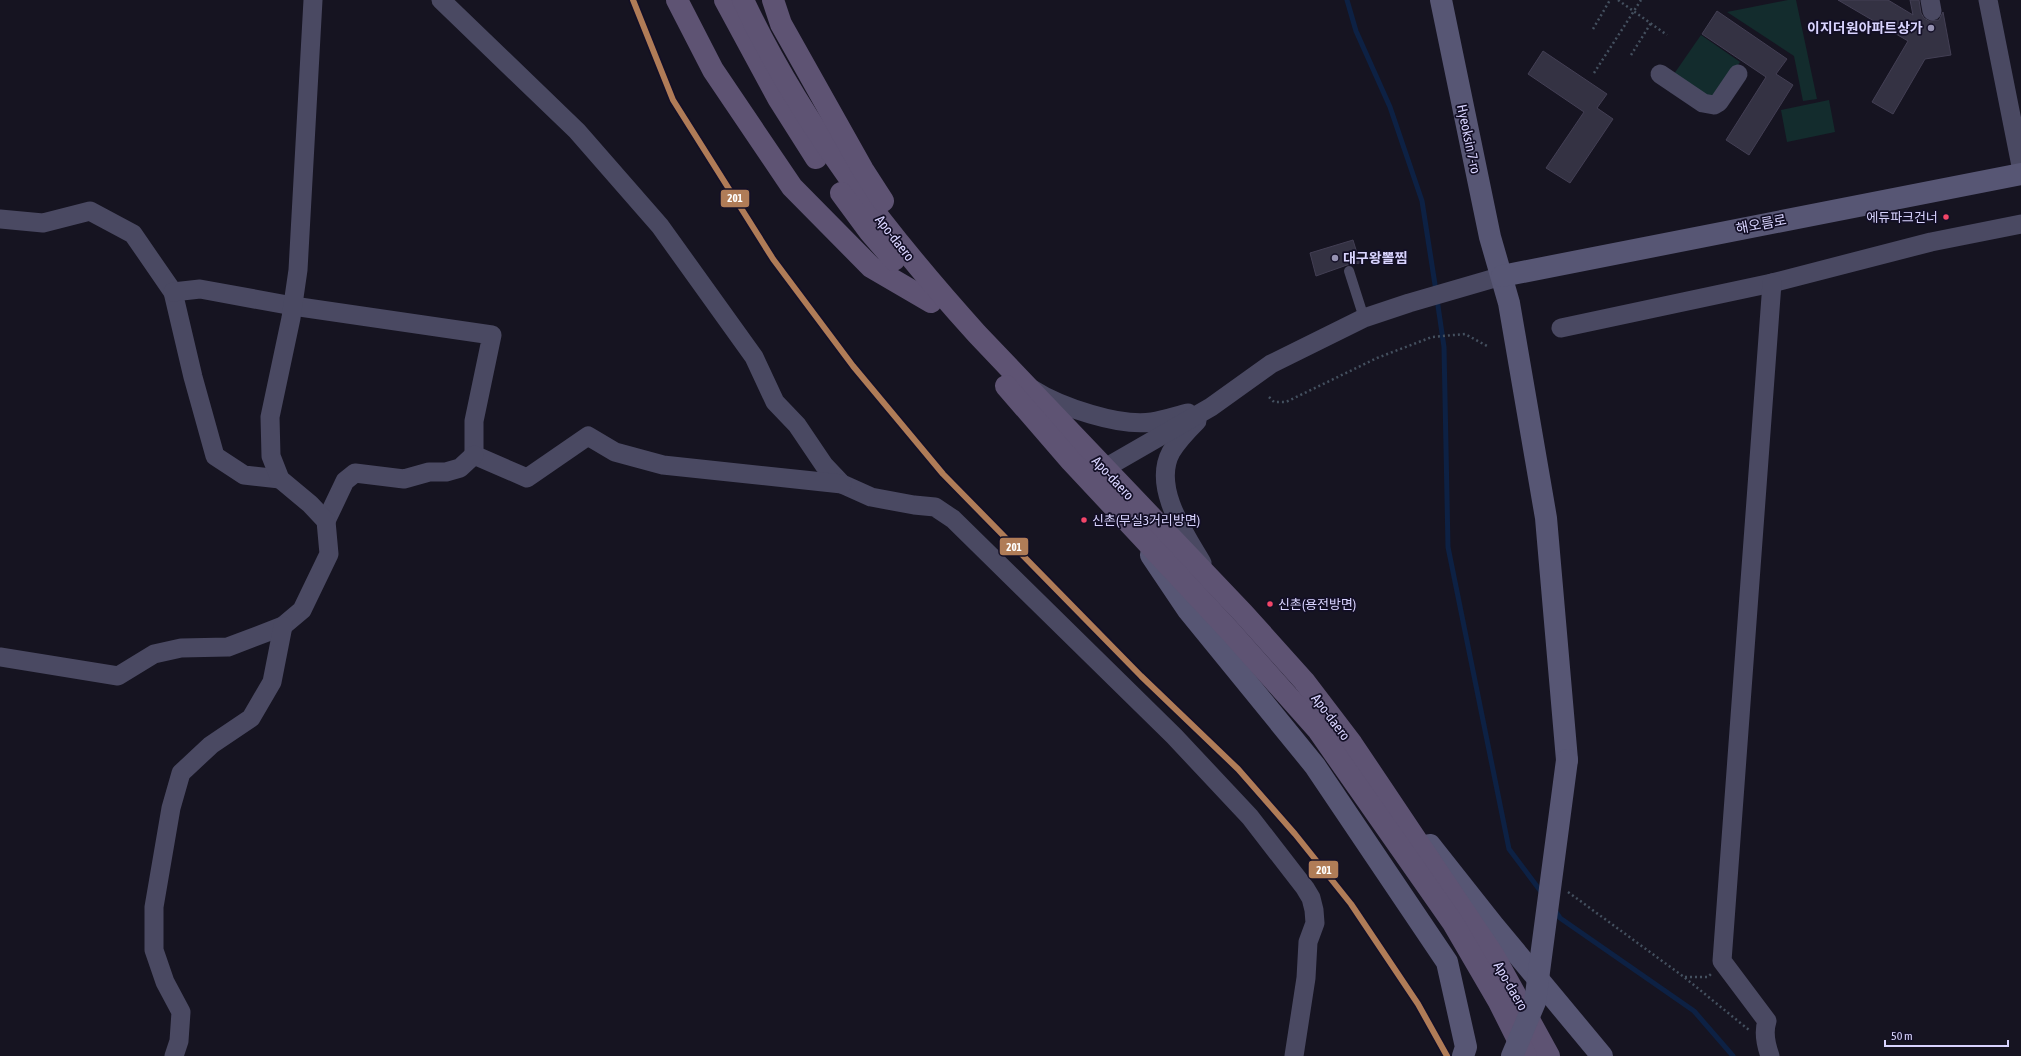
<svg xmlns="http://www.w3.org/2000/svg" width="2021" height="1056" font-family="'Asap Condensed','Noto Sans KR',sans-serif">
	<rect width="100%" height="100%" fill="#161421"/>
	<g fill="#132c2d">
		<path d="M 1788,0 L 1796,0 L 1817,99 L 1803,101 L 1794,56 L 1727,12 Z"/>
		<path d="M 1701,35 L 1740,62 L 1718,94 L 1706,96 L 1674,74 Z"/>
		<path d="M 1829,100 L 1835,132 L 1787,142 L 1781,110 Z"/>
	</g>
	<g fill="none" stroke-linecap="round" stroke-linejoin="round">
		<g stroke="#0d2144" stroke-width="5">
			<path d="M 1347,0 L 1356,31 L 1390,107 L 1422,201 L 1436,291"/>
			<path d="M 1437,299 L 1444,347 L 1448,547 L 1509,849 L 1542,893"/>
			<path d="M 1554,909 L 1560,918 L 1694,1011 L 1733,1056"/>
		</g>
	</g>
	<g fill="#343243" stroke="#433f54">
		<path d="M 1838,0 L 1888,0 L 1913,15 L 1910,0 L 1919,0 L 1921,13 L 1924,18 L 1929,21 L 1939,20 L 1943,12 L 1951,55 L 1925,59 L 1893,114 L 1872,102 L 1908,41 Z"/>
		<path d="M 1717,11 L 1787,59 L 1776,74 L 1793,85 L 1749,155 L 1726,140 L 1766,77 L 1702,34 Z"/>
		<path d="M 1543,51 L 1607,94 L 1597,108 L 1613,119 L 1570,183 L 1546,168 L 1584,112 L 1528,74 Z"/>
		<path d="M 1353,240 L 1360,263 L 1347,265 L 1316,276 L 1310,253 Z"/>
	</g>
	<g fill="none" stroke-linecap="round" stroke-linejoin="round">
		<g stroke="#44505f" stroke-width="2.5" stroke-dasharray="2 3" stroke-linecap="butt">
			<path d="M 1618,0 L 1667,35"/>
			<path d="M 1593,29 L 1610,0"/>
			<path d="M 1631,55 L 1651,23"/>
			<path d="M 1594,73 L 1641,0"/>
			<path d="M 1269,397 L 1274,402 L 1286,402 L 1377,358 L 1432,337 L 1465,334 L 1487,346"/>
			<path d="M 1568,892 L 1684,977 L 1749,1030"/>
			<path d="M 1685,977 L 1708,977 L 1711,974"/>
		</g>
		<path stroke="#4a4962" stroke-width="10" d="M 1349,271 L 1364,318"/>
		<g stroke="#4a4962" stroke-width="19">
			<path d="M 441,0 L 577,131 L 660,226 L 754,357 L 775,402 L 797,425 L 824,465 L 842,484 L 871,497 L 914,505 L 935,507 L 953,519 L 1174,736 L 1250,817 L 1305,888 L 1311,898 L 1314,910 L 1315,923 L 1308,942 L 1306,978 L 1294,1056"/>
			<path d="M 1930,0 L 1932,11"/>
			<path d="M 1988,0 L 2021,166"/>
			<path d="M 1660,74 L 1703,103 L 1714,105 L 1719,102 L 1738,74"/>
			<path d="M 0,219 L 43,223 L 90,211 L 133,234 L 173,292 L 193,377 L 215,456 L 244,475 L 280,479"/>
			<path d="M 173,292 L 200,289 L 293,306 L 492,335 L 474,421 L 474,455 L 527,478 L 588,436 L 615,452 L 663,465 L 842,484"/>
			<path d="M 1561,328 L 1772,283 L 1931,242 L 2021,224"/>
			<path d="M 1032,389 C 1060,407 1120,427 1152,422 C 1164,420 1176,416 1188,413"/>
			<path d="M 1197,421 C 1188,430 1178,440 1171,452 C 1152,487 1185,534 1202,563"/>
			<path d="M 1093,475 L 1211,407 L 1271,364 L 1364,318 L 1409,303 L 1502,276"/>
			<path d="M 326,521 L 345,481 L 355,473 L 404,479 L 429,472 L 446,472 L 460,468 L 474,455"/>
			<path d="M 0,657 L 118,676 L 154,654 L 181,648 L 228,647 L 283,626 L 302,610 L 329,554 L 326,521 L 310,504 L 280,479 L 271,456 L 270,417 L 291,318 L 298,270 L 313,0"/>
			<path d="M 174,1056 L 179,1041 L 181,1012 L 165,982 L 154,950 L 154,907 L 171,808 L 181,773 L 211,745 L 251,718 L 272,682 L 283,626"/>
			<path d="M 1770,1056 C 1766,1045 1763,1033 1767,1021 L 1722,961 L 1772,283"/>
		</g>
		<g stroke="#575674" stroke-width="22">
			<path d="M 1441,0 L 1490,237 L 1509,303 L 1546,518 L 1567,760"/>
			<path d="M 1502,276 L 2021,174"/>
			<path d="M 1151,555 L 1188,610 L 1315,766 L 1447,962 L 1466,1047 L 1463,1056"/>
			<path d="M 1430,845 L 1494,926 L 1602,1056"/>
		</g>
		<g stroke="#5e5373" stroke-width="22">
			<path d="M 677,0 L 713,70 L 792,187 L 871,267 L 931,302"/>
			<path d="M 725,0 L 778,98 L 816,158"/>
			<path d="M 743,0 C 801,124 886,233 977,334 L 1243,613 L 1304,681 L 1352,744 L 1494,956 L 1549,1056"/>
			<path d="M 773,0 L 781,24 L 863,170 L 883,201"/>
			<path d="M 841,193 L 869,231 L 894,260"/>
			<path d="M 1006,386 L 1071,461 L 1230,631 L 1318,730 L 1453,923 L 1499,1002 L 1526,1056"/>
		</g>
		<path stroke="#575674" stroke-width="22" d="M 1512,1056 L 1535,1002 L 1567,760"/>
		<g stroke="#130f26" stroke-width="9">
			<path id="rail-1" d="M 633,0 L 673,100 L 773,259 L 853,366 L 943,474 L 1141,676 L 1238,769 L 1295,834 L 1351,904 L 1418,1004 L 1447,1056"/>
		</g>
		<use href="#rail-1" stroke="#b07c57" stroke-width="6"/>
	</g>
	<g fill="#9591b1" stroke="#130f26" stroke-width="1.5">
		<circle cx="1931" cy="28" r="4"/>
		<circle cx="1335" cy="258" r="4"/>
	</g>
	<g fill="#f34667" stroke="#130f26" stroke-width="1.5">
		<circle cx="1946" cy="217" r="3.5"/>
		<circle cx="1084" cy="520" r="3.5"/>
		<circle cx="1270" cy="604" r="3.5"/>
	</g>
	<g text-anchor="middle" stroke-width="3.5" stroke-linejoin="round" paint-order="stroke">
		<g font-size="13" fill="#d9d4ff" stroke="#130f26" text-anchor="start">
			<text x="1938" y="222" text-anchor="end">에듀파크건너</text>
			<text x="1092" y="525">신촌(무실3거리방면)</text>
			<text x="1278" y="609">신촌(용전방면)</text>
		</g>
		<g font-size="14" font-weight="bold" fill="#d9d4ff" stroke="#130f26" text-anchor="end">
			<text x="1923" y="33">이지더원아파트상가</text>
			<text x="1343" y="263" text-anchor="start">대구왕뽈찜</text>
		</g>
		<g font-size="14" fill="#d9d4ff" stroke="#130f26">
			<text transform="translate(1469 139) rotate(78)" y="5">Hyeoksin 7-ro</text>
			<text transform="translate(1761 224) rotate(-11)" y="5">해오름로</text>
			<text transform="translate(895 238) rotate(52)" y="5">Apo-daero</text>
			<text transform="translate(1113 478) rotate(47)" y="5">Apo-daero</text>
			<text transform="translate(1331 717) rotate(53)" y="5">Apo-daero</text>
			<text transform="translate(1511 986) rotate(60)" y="5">Apo-daero</text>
		</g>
	</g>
	<g stroke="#130f26" stroke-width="1.5">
		<rect x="720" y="189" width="30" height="19" rx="4" fill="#b07c57"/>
		<rect x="999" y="537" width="30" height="19" rx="4" fill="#b07c57"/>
		<rect x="1308" y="860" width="31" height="19" rx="4" fill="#b07c57"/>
	</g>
	<g font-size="11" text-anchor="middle" font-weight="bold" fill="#fff">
		<text x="735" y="202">201</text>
		<text x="1014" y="551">201</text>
		<text x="1324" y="874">201</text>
	</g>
	<path d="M1885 1040v6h123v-6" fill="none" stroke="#d9d4ff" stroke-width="2"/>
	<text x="1891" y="1040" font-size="12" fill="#d9d4ff" stroke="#130f26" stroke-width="3" paint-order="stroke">50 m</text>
</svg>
